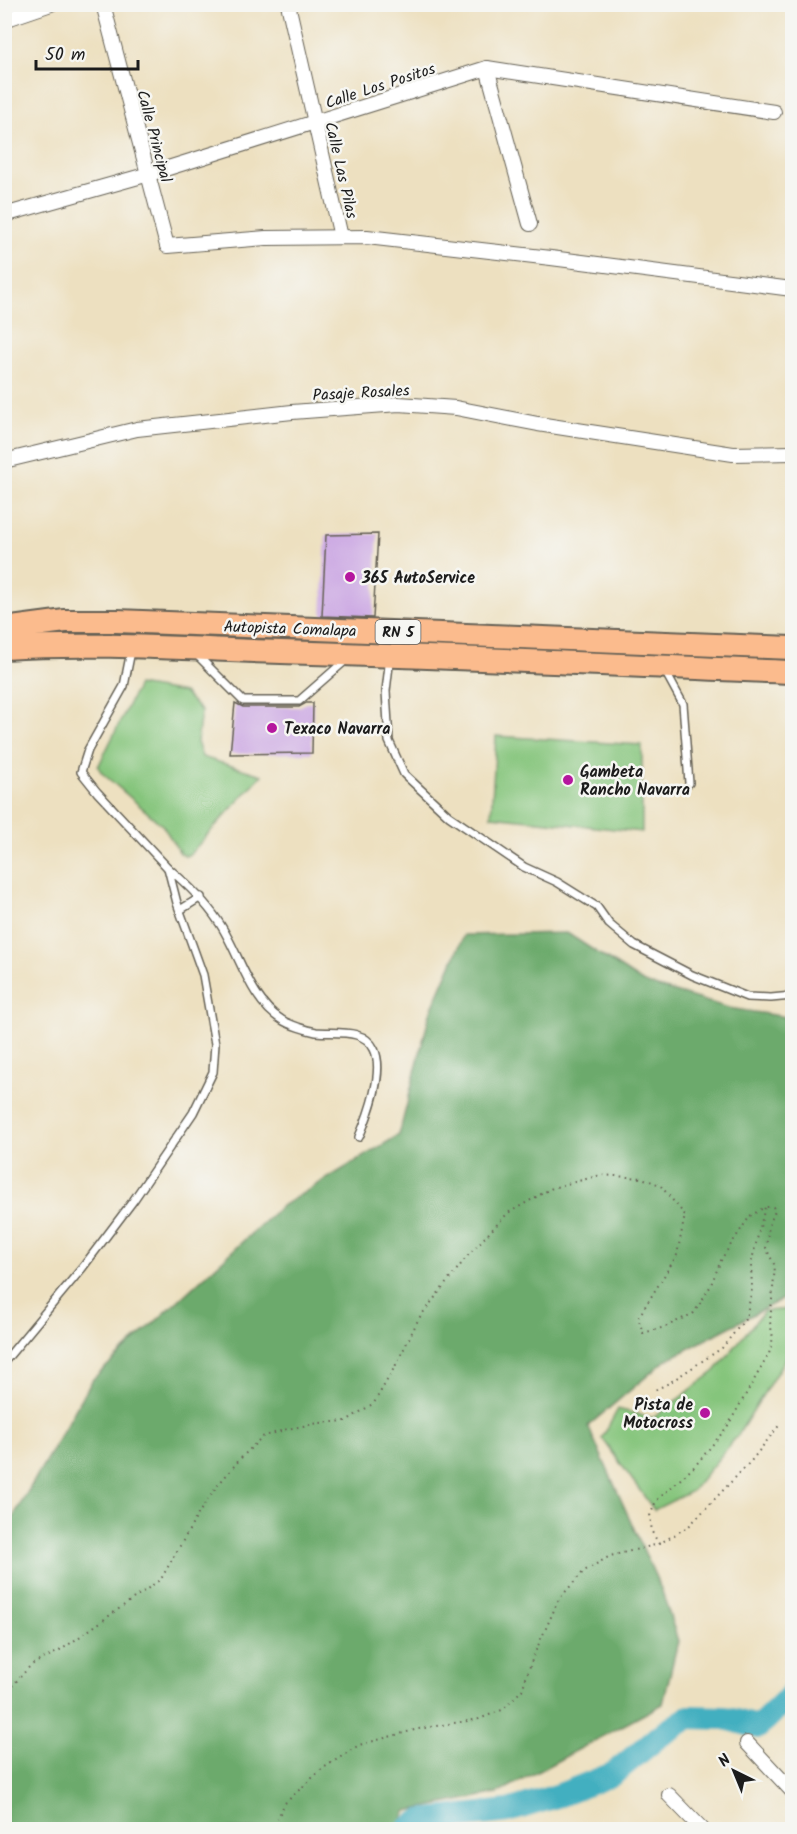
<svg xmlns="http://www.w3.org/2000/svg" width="797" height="1834" font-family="Kalam,sans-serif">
	<rect width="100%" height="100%" fill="#f6f6f2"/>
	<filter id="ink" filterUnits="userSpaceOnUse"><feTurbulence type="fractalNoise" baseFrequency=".0167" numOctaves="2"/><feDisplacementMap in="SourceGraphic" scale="12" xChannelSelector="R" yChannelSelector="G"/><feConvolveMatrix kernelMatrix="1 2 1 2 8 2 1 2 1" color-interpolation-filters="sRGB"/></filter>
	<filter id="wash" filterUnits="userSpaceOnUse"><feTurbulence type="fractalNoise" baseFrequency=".008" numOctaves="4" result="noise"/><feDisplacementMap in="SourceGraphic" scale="24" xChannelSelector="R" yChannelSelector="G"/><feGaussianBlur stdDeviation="1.35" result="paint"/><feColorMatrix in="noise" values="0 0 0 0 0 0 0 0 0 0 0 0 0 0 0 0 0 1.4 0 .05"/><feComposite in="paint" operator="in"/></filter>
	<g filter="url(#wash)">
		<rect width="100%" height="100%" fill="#ede0c0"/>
		<g fill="#85c57c" stroke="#50704c" stroke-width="1.5">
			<path d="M 138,685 L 184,693 L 201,711 L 197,742 L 202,757 L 262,775 L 190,854 L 186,856 L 180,853 L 163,826 L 102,773 L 98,767 Z"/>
			<path d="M 496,736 L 642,745 L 642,832 L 491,816 Z"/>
			<path d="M 790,1309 L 792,1348 L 738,1435 L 692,1491 L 654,1510 L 602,1438 L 618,1409 L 653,1418 L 715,1371 L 764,1311 Z"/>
		</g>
		<path fill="#6caa6c" stroke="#446344" stroke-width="1.5" d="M 567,933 L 644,983 L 729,1008 L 792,1018 L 792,1294 L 665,1361 L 588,1426 L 662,1591 L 678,1641 L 663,1704 L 498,1793 L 407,1811 L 397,1829 L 5,1829 L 5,1531 L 93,1379 L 280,1207 L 399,1135 L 430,1013 L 464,935 Z"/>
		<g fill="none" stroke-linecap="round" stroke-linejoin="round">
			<path stroke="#42afc0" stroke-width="24" d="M 407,1830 L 421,1821 L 508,1811 L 560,1795 L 613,1774 L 658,1737 L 689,1717 L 725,1718 L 758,1727 L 792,1694"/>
		</g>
		<g id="blocks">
			<g fill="#cca9e3">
				<path d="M 378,534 L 373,618 L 322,616 L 326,535 Z"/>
				<path d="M 235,703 L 243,707 L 299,707 L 306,703 L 313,703 L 312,753 L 230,754 Z"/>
			</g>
		</g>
	</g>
	<g filter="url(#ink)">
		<use href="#blocks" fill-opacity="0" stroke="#656155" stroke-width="1.5"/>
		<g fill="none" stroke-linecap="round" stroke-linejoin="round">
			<g stroke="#656155" stroke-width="10">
				<g id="service">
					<path d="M 197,655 L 243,701 L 299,701 L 347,659"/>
					<path d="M 390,657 L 386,691 L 389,741 L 404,774 L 449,816 L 524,867 L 557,882 L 597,907 L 609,924 L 634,945 L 692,975 L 747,997 L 771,998 L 792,996"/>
					<path d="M 665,671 L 683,704 L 689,783"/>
					<path d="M 168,868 C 187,884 204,900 218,921 C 239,951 249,1000 282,1020 C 290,1025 306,1030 316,1032 C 336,1034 364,1028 374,1049 C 385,1071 368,1116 359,1137"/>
					<path d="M 180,910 L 201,897"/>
					<path d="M 4,1362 L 83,1267 L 133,1201 L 193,1113 L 213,1072 L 215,1044 L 203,975 L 177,903 L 168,868 L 97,792 L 81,772 L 88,750 L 124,686 L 131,651"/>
				</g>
			</g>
			<g stroke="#656155" stroke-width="16">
				<g id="minor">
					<path d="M 103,4 L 167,246 L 266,238 L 367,237 L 551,258 L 792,289"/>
					<path d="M 288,4 L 341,237"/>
					<path d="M 4,20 L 51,4"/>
					<path d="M 487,68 L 530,224"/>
					<path d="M 4,215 L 149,174 L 487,68 L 774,112"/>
					<path d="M 4,461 L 137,429 L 292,412 L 399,404 L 456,408 L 538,424 L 733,454 L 792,453"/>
					<path d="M 747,1743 L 792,1791"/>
					<path d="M 669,1795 L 703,1830"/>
				</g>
			</g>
			<g stroke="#656155" stroke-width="26">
				<g id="trunk">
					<path d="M 4,629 L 65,621 L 117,621 L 792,648"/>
					<path d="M 4,648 C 96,642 189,649 281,652 C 451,657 622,665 792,672"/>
				</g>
			</g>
			<g stroke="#656155" stroke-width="2" stroke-dasharray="1.5 4.5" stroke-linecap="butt">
				<path d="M 659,1544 L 652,1532 L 650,1516 L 656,1501 L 695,1466 L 727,1427 L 769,1354 L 773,1338 L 770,1322 L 775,1266 L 766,1248 L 769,1225 L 775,1211 L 773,1207 L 765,1207"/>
				<path d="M 4,1695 L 31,1665 L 61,1650 L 161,1579 L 200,1511 L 218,1485 L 241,1458 L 262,1437 L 287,1429 L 319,1423 L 346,1421 L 374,1403 L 397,1363 L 419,1318 L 469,1254 L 508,1213 L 552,1188 L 601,1175 L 642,1178 L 660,1185 L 685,1215 L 677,1255 L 638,1318 L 643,1333 L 665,1327 L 694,1313 L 710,1287 L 722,1258 L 750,1216 L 765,1207 L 751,1264 L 752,1289 L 746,1318 L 722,1348 L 669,1383 L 653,1391"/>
				<path d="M 272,1830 L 285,1803 L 322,1769 L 359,1745 L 418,1729 L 479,1719 L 502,1710 L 522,1690 L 533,1657 L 559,1599 L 584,1571 L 610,1556 L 659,1544 L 689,1526 L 751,1461 L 781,1423"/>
			</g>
			<use href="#service" stroke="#fff" stroke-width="7"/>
			<use href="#minor" stroke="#fff" stroke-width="14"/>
			<use href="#trunk" stroke="#fbbb8d" stroke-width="22"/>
		</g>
	</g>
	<g fill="#b5179e" stroke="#f6f6f2" stroke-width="2">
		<circle cx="350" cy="577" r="6"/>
		<circle cx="272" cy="728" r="6"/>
		<circle cx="568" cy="780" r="6"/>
		<circle cx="705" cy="1413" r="6"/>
	</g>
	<g text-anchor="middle" stroke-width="5" stroke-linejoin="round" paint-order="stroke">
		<rect fill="#f6f6f2" stroke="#5d5d5c" stroke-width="1.5" x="375.5" y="620" width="45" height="24" rx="4.5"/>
		<g font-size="15" font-weight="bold" fill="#1c1c1c">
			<text x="398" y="637">RN 5</text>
		</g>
		<g font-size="16" fill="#1c1c1c" stroke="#f6f6f2">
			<text transform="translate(380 85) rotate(-18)" y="6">Calle Los Positos</text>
			<text transform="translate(155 136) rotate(75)" y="6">Calle Principal</text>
			<text transform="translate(342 170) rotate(77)" y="6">Calle Las Pilas</text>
			<text transform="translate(361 392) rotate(-3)" y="6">Pasaje Rosales</text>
			<text transform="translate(290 628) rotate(2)" y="6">Autopista Comalapa</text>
		</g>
		<g font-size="16" font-weight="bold" fill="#1c1c1c" stroke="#f6f6f2" text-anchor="start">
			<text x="362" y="583">365 AutoService</text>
			<text x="284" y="734">Texaco Navarra</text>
			<text x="580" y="777">Gambeta<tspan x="580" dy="18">Rancho Navarra</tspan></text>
			<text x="693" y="1410" text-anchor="end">Pista de<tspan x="693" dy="18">Motocross</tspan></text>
		</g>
	</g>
	<rect width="797" height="1834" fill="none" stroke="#f6f6f2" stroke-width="24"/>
	<g transform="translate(734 1771) rotate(317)" stroke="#f6f6f2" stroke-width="4.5" paint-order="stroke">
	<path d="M0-4.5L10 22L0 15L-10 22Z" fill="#1c1c1c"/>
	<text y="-9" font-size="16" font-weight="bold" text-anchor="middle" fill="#1c1c1c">N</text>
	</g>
	<path d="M36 60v9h102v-9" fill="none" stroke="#1c1c1c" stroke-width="3"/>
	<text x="45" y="60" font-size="18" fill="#1c1c1c" stroke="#f6f6f2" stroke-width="4.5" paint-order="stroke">50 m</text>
</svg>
